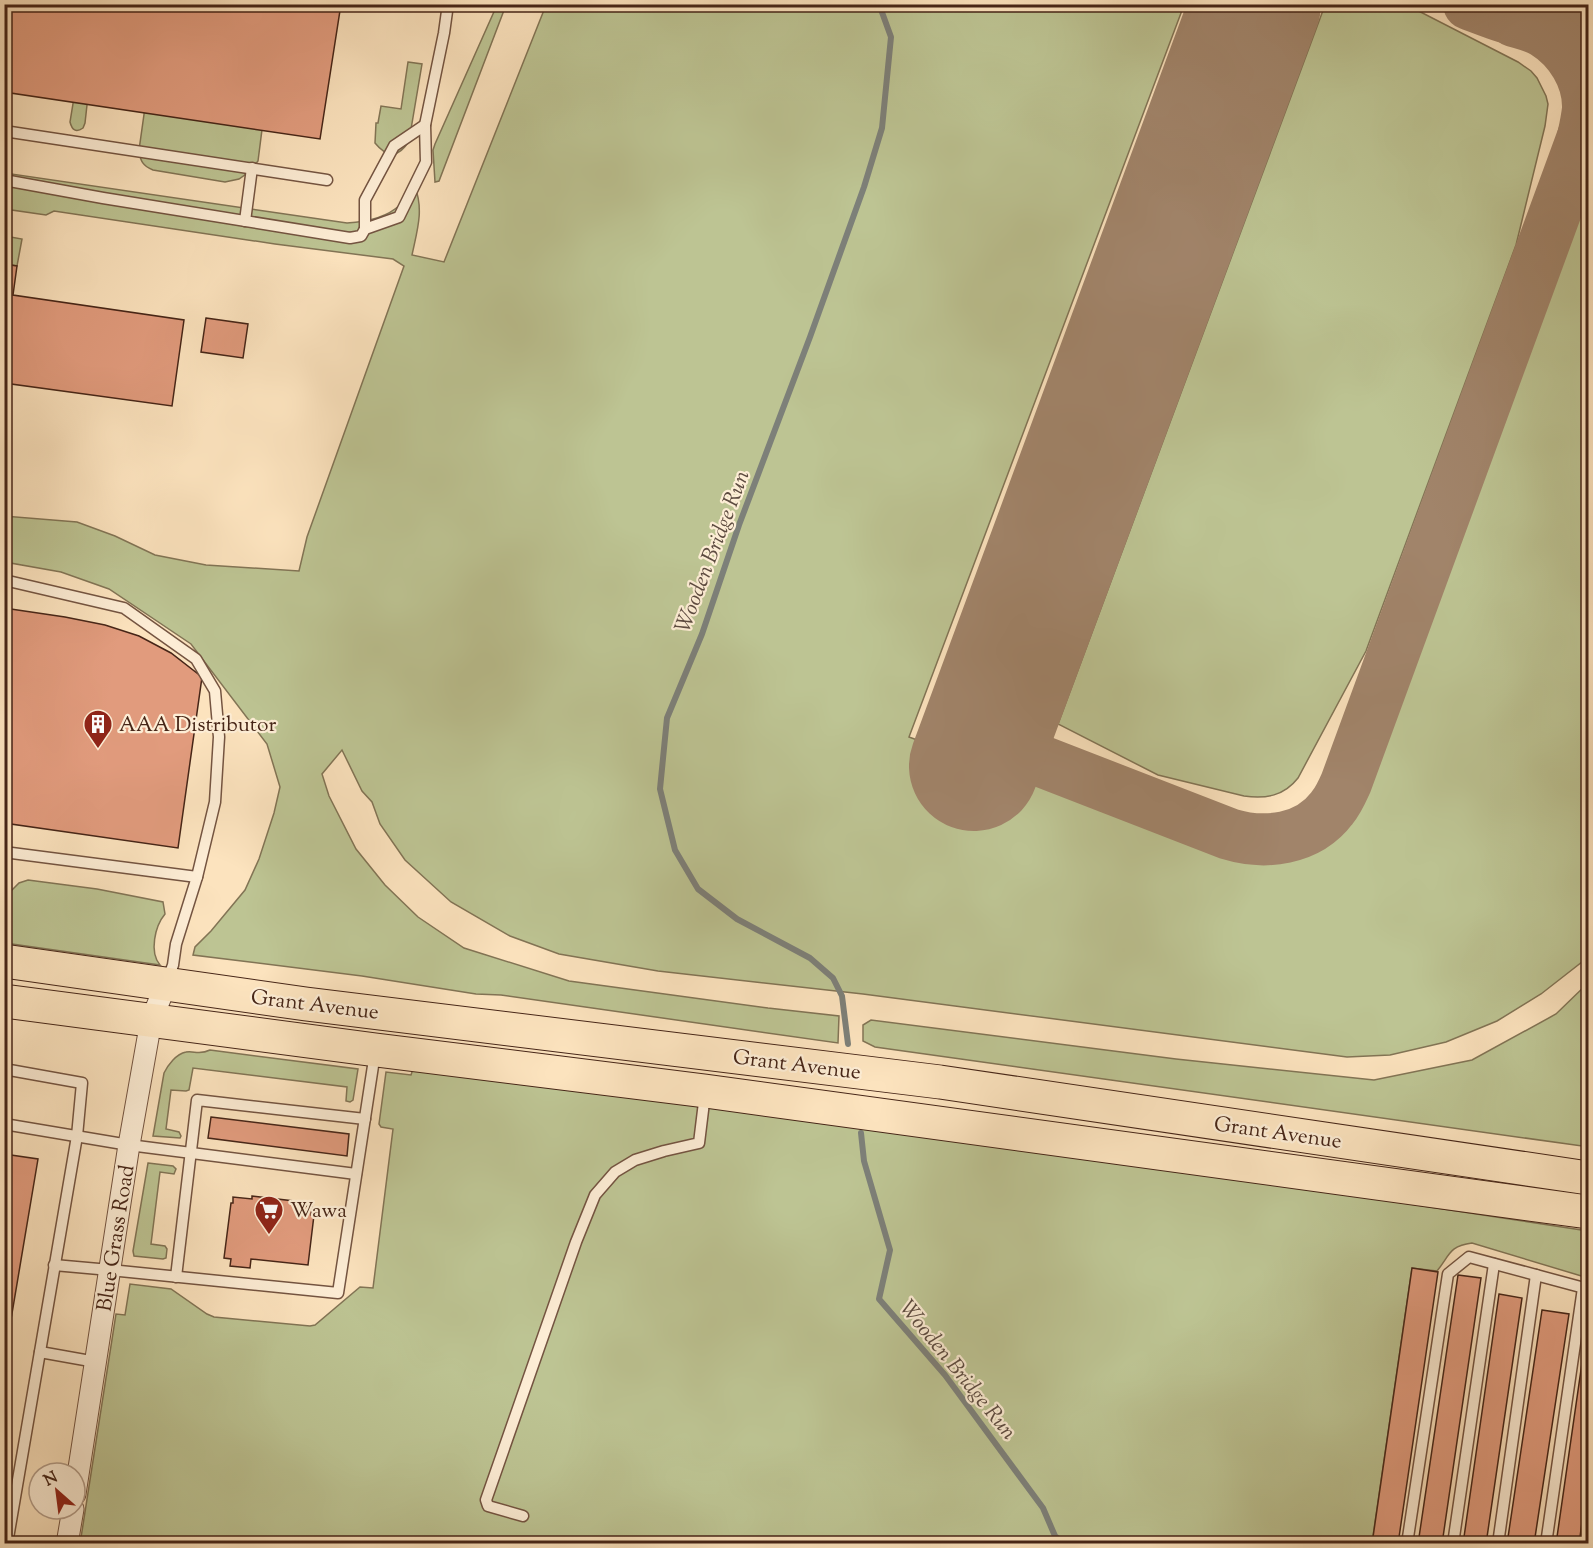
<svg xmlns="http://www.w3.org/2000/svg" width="1593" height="1548" font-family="'Sorts Mill Goudy',serif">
	<rect width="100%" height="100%" fill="#fce3be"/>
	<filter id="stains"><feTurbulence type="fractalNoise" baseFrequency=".00333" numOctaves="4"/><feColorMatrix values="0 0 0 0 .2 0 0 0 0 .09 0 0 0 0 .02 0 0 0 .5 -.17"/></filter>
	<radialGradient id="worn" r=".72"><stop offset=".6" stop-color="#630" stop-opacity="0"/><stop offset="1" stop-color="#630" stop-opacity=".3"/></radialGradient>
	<g fill="#bdc493" stroke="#827455" stroke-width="1.5">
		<path d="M 497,5 L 506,5 L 439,181 L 435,182 L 433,150 L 435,144 Z"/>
		<path d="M 546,5 L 1184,5 L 909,737 L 1092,804 L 1218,853 L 1252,860 L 1276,858 L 1305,850 L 1329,836 L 1350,814 L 1364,788 L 1588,182 L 1588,956 L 1587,958 L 1541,994 L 1497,1021 L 1446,1042 L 1390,1055 L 1347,1057 L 863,994 L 658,971 L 559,954 L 510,936 L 451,902 L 405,860 L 380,824 L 372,802 L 362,791 L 342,750 L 322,774 L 329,796 L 356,849 L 385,885 L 418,917 L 464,948 L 569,981 L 768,1008 L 839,1016 L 838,1043 L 501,995 L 476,994 L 362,976 L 193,955 L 195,947 L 211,931 L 245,890 L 259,859 L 274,813 L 280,787 L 267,744 L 191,644 L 109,589 L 61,572 L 5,562 L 4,516 L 77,522 L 115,536 L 155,555 L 206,565 L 299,571 L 307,537 L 404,266 L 393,259 L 275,244 L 54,211 L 46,215 L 5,209 L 5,173 L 347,223 C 365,222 386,218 400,205 C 406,200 410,193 415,187 C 424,210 417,231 412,255 L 444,262 Z"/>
		<path d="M 1325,5 L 1407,5 L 1518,62 L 1531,71 L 1537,78 L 1546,96 L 1548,104 L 1545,126 L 1516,245 L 1366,651 L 1298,778 C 1284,796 1266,799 1244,796 L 1158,775 L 1058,724 Z"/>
		<path d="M 80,61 L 90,78 L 85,123 L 83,128 C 76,133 72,130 70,122 Z"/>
		<path d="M 408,62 L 422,64 L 409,141 C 399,157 388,159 375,143 L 376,123 L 378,123 L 381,106 L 401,109 Z"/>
		<path d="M 150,72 L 265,106 L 258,161 L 249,172 L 239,179 L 225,182 L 153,170 C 143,166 140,161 139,150 Z"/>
		<path d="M 5,236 L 22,239 L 17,266 L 5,264 Z"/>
		<path d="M 28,880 L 97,889 L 163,902 L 165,914 C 155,926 149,952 160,965 L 5,943 L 11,891 L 19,883 Z"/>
		<path d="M 1588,983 L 1588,1127 L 1587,1137 L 1582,1146 L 875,1047 L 863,1041 L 863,1025 L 871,1020 L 1176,1059 L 1374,1080 L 1472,1060 L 1556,1014 Z"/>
		<path d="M 210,1050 L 358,1069 L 353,1100 L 350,1102 L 346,1101 L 347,1087 L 193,1068 L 189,1090 L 186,1091 L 171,1090 L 166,1129 L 179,1132 L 181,1136 L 180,1138 L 153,1136 L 164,1073 C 168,1065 176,1054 186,1052 C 194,1050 198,1056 210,1050 Z"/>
		<path d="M 413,1069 L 846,1123 L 1357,1196 L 1588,1231 L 1588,1278 L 1472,1243 C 1449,1246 1450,1255 1437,1271 L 1412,1268 L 1372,1543 L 80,1544 L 116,1314 L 125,1315 L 130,1284 L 171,1289 L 207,1314 L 214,1317 L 310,1326 L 315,1325 L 360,1287 L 373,1288 L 393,1129 L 381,1127 L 379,1124 L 386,1072 L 411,1075 Z"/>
		<path d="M 148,1163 L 173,1166 L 176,1169 L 174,1174 L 160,1172 L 151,1244 L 165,1246 L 167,1249 L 166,1258 L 163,1259 L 134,1256 L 133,1251 Z"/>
	</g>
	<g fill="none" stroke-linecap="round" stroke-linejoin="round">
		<g stroke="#7d8079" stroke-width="6">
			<path d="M 848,1044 L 842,996 L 833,978 L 810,958 L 737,919 L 698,889 L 675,850 L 660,789 L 667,718 L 702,634 L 739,525 L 810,337 L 864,187 L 882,128 L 891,37 L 879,4"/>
			<path d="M 861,1133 L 864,1161 L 890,1250 L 879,1299 L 945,1375 L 1043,1508 L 1055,1536 L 1065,1544"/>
		</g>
		<g stroke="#a1846a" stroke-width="52">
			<path d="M 1469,4 C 1514,21 1542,34 1588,11"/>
			<path d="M 1514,21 C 1524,24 1534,26 1544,32 C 1570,48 1589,78 1588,109 C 1587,118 1585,128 1583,137"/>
			<path d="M 1246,31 L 1262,4"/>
			<path d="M 984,739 L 1229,834 C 1265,845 1308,840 1332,808 C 1338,801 1342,792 1346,783 L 1588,123"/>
		</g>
		<path stroke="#a1846a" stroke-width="130" d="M 974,766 L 1256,4"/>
	</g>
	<g fill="#e19b7d" stroke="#462517" stroke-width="1.5">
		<path d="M 4,4 L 341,4 L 320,139 L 4,92 Z"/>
		<path d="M 4,264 L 17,266 L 13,295 L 184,320 L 172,406 L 4,383 Z"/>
		<path d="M 206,318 L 248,324 L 243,358 L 201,352 Z"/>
		<path d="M 4,608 L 65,617 L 105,625 L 139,636 L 171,653 L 202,677 L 178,848 L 4,823 Z"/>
		<path d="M 211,1117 L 349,1134 L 347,1156 L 208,1138 Z"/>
		<path d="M 4,1154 L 38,1159 L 4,1361 Z"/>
		<path d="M 252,1196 L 294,1201 L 294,1205 L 312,1207 L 311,1215 L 314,1215 L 308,1265 L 251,1259 L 250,1268 L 230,1266 L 231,1259 L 224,1258 L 231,1203 L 233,1203 L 233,1197 L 252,1199 Z"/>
		<path d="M 1412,1268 L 1438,1272 L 1398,1544 L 1372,1544 Z"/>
		<path d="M 1458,1275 L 1481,1278 L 1442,1544 L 1418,1544 Z"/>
		<path d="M 1499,1294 L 1522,1298 L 1486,1544 L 1463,1544 Z"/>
		<path d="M 1542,1310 L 1569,1314 L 1534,1544 L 1507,1544 Z"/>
		<path d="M 1588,1321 L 1588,1479 L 1579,1544 L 1556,1544 Z"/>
	</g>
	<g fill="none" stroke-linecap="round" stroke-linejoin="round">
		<g stroke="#745441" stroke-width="13">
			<g id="service">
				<path d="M 4,131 L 327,180"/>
				<path d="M 4,180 L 103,198 L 350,238 L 361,236 L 365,229 L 399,217 L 426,162 L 425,125 L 444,33 L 448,4"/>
				<path d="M 245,221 L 252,168"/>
				<path d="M 365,229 L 365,200 L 394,146 L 425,125"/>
				<path d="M 4,580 L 124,608 L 196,659 L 215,691 L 219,737 L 215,802 L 197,877 L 176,944 L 173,965 L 167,981"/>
				<path d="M 4,852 L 197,877"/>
				<path d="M 4,1069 L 82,1083 L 77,1136 L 7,1544"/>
				<path d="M 4,1124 L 129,1145 L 356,1174"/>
				<path d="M 54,1265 L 110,1270 L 338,1293 L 375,1053"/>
				<path d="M 176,1277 L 197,1100 L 365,1119"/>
				<path d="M 40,1352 L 96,1362"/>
				<path d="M 523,1516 L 488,1506 L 486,1500 L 576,1242 L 595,1195 L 615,1172 L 635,1160 L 664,1151 L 699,1143 L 705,1094"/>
				<path d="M 1407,1544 L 1448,1274 L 1469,1257 L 1588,1289"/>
				<path d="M 1453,1544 L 1494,1264"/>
				<path d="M 1498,1544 L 1536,1275"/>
				<path d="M 1546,1544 L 1583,1288"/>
			</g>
		</g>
		<g stroke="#745441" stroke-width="23">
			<g id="minor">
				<path d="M 75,1494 L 129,1145 L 151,1021 L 166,984"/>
				<path d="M 67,1544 L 73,1509"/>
			</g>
		</g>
		<g stroke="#462517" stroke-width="35">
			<g id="primary">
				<path d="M 4,961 L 306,1004 L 940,1082 L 1588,1178"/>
				<path d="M 4,1001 L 376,1050 L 705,1091 L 1588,1212"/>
			</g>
		</g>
		<use href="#service" stroke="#fdedd5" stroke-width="10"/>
		<use href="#minor" stroke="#fdedd5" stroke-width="21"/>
		<use href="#primary" stroke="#fce3be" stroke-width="33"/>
	</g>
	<defs>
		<g id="building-pin" transform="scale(1.5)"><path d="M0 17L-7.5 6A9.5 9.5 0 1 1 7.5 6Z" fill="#8f2418" stroke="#fdedd5"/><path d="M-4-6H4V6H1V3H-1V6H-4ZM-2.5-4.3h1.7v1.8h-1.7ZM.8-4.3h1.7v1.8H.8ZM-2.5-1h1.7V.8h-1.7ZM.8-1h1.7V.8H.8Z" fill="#fff"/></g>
		<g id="supermarket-pin" transform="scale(1.5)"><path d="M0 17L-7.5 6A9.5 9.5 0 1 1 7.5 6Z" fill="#8f2418" stroke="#fdedd5"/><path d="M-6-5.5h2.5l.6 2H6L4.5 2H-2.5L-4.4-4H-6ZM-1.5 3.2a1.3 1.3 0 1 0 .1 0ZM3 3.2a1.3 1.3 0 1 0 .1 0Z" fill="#fff"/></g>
	</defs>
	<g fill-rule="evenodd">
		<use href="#building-pin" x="98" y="724"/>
		<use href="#supermarket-pin" x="269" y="1210"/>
	</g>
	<g text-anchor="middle" stroke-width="4.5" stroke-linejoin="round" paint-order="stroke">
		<g font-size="21" fill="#462517" stroke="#fdedd5" text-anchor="start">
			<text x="119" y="731">AAA Distributor</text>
			<text x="290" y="1217">Wawa</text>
		</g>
		<g font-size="21" fill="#462517" stroke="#fdedd5">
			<text transform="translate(315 1004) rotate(7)" y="7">Grant Avenue</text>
			<text transform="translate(797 1064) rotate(7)" y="7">Grant Avenue</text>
			<text transform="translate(1278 1132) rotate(8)" y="7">Grant Avenue</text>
			<text transform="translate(115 1238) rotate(-81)" y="7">Blue Grass Road</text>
		</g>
		<g font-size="22" font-style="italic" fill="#5d4b40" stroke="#fdedd5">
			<text transform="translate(711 551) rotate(-69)" y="8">Wooden Bridge Run</text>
			<text transform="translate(959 1369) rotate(51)" y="8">Wooden Bridge Run</text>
		</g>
	</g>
	<rect width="1593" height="1548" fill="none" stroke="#fce3be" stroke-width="24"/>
	<rect x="6" y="6" width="1581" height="1536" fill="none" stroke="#462517" stroke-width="3"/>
	<rect x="12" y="12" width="1569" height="1524" fill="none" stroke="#462517" stroke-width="1.5"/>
	<g transform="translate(57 1491) rotate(332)"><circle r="28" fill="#fdedd5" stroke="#b49d89" stroke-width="1.5"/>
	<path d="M0-4.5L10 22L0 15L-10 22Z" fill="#8f2418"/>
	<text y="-9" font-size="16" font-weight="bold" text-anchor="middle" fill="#462517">N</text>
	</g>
	<rect width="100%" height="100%" filter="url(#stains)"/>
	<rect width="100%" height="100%" fill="url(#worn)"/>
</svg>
